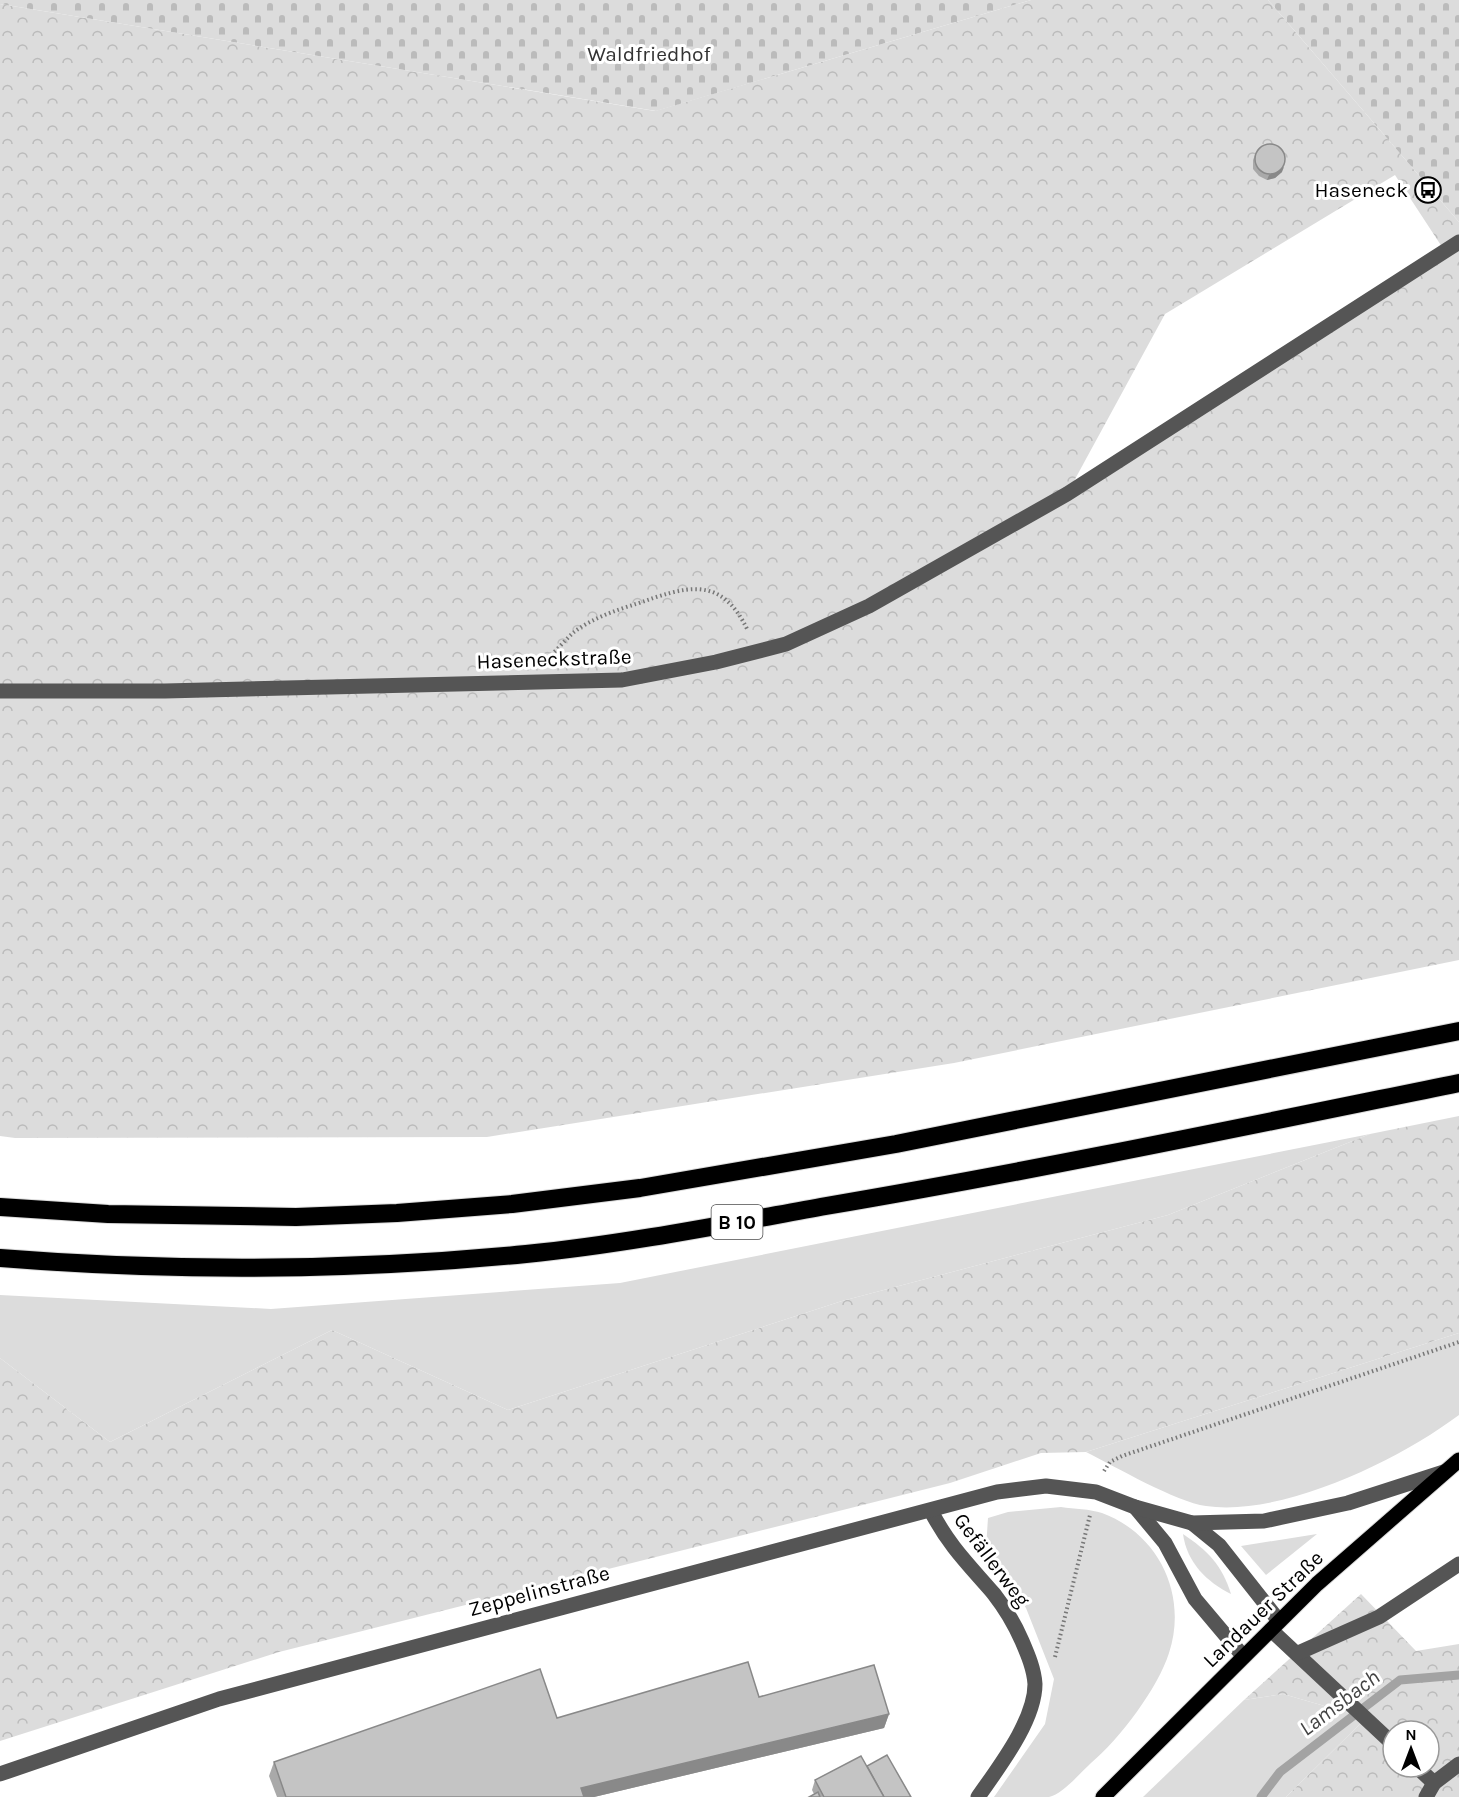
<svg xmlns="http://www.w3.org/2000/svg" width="1459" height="1797" font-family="Karla,sans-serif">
	<defs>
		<pattern id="forest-crowns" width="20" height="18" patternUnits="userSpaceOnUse" patternTransform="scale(1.5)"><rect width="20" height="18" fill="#dcdcdc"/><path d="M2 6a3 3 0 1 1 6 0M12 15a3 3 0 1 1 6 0" fill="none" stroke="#bbb"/></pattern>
		<pattern id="cemetery-stones" width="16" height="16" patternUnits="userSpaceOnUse" patternTransform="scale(1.5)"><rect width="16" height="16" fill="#dcdcdc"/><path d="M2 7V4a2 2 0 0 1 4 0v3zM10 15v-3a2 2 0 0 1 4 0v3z" fill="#bbb"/></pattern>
	</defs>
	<rect width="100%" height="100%" fill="#fff"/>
	<g fill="#dcdcdc">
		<path d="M 1370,1134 L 1168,1215 L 842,1301 L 508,1410 L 332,1330 L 110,1442 L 0,1358 L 0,1295 L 271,1309 L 620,1283 Z"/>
		<path d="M 1459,1333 L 1459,1415 C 1399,1460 1282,1517 1206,1506 C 1176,1502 1116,1467 1086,1452 Z"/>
		<path d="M 1061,1507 C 1074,1509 1090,1509 1102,1513 C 1159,1534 1188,1595 1169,1653 C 1158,1688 1119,1740 1091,1763 C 1080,1773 1063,1794 1049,1797 C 1033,1797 1011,1797 994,1797 L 1045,1724 L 1054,1679 L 1026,1608 L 986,1548 L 988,1518 L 1008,1512 Z"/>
		<path d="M 1183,1534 C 1208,1551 1222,1565 1231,1594 C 1207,1582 1187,1563 1183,1534 Z"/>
		<path d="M 1317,1534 L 1266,1575 L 1241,1546 Z"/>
		<path d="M 1283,1694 L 1366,1718 L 1286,1797 L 1143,1797 L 1244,1700 Z"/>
	</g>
	<g fill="url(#forest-crowns)" fill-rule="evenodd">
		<path d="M 1031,0 L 1268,0 L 1459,222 L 1459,960 L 954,1063 L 487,1137 L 15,1138 L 0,1136 L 0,4 L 655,111 ZM 1395,175 L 1444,250 L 1068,492 L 1165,314 Z"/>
		<path d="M 1459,1116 L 1459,1333 L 1086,1452 L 1041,1453 L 950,1483 L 279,1652 L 0,1741 L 0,1358 L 110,1442 L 332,1330 L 508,1410 L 842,1301 L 1168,1215 L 1370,1134 Z"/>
		<path d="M 1361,1594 L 1416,1651 L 1459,1644 L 1459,1797 L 1286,1797 L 1366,1718 L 1283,1694 L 1244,1700 ZM 1393,1731 L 1429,1731 L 1429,1767 L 1393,1767 Z"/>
	</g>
	<g fill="url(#cemetery-stones)">
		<path d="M 0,0 L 1031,0 L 656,111 L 0,4 Z"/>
		<path d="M 1268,0 L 1459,0 L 1459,222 Z"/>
	</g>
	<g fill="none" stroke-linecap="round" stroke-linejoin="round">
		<path stroke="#a3a3a3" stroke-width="9" d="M 1261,1797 L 1280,1772 L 1400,1680 L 1459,1675"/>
		<g stroke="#dbdbdb" stroke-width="17">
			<path id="major" d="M 1103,1797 L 1317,1584 L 1459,1460"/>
		</g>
		<g stroke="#dbdbdb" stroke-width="20">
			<g id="highway">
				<path d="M 0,1207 L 108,1214 L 296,1217 L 397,1213 L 512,1204 L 640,1188 L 896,1144 L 1459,1031"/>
				<path d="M 0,1258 C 175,1272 351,1271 526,1254 C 626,1244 726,1224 826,1206 C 1038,1170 1248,1126 1459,1083"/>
			</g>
		</g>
		<g stroke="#777" stroke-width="4" stroke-dasharray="1.5 3" stroke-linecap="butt">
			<path d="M 548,658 C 557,650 565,640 574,632 C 591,619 616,610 636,604 C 685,587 721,573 748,631"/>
			<path d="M 1104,1471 L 1110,1462 L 1122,1456 L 1459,1342"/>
			<path d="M 1055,1657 L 1090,1515"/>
		</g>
		<g stroke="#555" stroke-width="15">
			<path d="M 0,691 L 165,691 L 622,680 L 716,662 L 786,644 L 869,606 L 1067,494 L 1459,242"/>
			<path d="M 1135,1507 L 1165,1543 L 1195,1599 L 1243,1656"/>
			<path d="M 931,1511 C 949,1546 969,1565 994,1594 C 1005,1608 1015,1625 1022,1641 C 1028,1655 1034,1669 1035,1684 C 1035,1721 998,1768 978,1797"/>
			<path d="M 1192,1523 L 1219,1545 L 1279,1621"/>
			<path d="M 1271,1630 L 1393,1744"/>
			<path d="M 1298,1653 L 1379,1617 L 1459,1564"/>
			<path d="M 1417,1767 L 1434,1783"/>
			<path d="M 0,1774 L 219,1699 L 997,1492 L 1046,1486 L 1096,1492 L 1135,1507 L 1192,1523 L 1264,1521 L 1348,1503 L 1444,1472"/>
			<path d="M 1426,1797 L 1434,1783 L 1459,1764"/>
		</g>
		<use href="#major" stroke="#000" stroke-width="15"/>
		<use href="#highway" stroke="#000" stroke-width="18"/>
	</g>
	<g fill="#a9a9a9">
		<path d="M 1255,155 L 1282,172 L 1275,178 L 1267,180 L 1259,176 L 1253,169 L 1253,160 Z"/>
		<path d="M 759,1697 L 889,1714 L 884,1728 L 594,1797 L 277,1797 L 269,1776 L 274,1762 L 557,1718 Z"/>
		<path d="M 867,1766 L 911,1797 L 809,1797 L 814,1794 L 812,1790 L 815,1780 Z"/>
	</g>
	<g fill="#898989">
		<path d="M 1284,167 L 1282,172 L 1275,178 L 1267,180 L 1269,175 Z"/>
		<path d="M 889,1714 L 884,1728 L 594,1797 L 578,1797 L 581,1788 Z"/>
	</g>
	<g fill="#c4c4c4" stroke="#898989" stroke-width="1.5">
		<circle cx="1270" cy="159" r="15"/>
		<path d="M 748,1662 L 759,1697 L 874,1665 L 889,1714 L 581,1788 L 584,1797 L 286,1797 L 274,1762 L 540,1669 L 557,1718 Z"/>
		<path d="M 887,1755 L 911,1797 L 884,1797 L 867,1766 Z"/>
		<path d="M 861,1756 L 884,1797 L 824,1797 L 815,1780 Z"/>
		<path d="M 818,1792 L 820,1797 L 809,1797 Z"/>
	</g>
	<defs>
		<g id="bus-ring" transform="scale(1.35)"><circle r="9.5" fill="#fff" stroke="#000" stroke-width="1.5"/><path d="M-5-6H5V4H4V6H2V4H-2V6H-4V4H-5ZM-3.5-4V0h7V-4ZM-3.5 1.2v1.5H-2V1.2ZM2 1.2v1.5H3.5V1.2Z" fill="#000"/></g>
	</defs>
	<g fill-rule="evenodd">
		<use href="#bus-ring" x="1428" y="190"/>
	</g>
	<g text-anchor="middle" stroke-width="6" stroke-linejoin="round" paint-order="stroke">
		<rect fill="#fff" stroke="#4c4c4c" stroke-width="1.5" x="711.5" y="1205" width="51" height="34" rx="4.5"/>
		<g font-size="20" font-weight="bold" fill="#000">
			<text x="737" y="1229">B 10</text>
		</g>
		<g font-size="21" fill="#333" stroke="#fff">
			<text x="649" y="61">Waldfriedhof</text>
		</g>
		<g font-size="21" fill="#000" stroke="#fff" text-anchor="end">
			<text x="1408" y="197">Haseneck</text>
		</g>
		<g font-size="21" fill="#000" stroke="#fff">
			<text transform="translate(554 659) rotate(-2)" y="7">Haseneckstraße</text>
			<text transform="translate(992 1560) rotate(53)" y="7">Gefällerweg</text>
			<text transform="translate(539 1591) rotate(-15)" y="7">Zeppelinstraße</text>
			<text transform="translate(1263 1609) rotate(-44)" y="7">Landauer Straße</text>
		</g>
		<g font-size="22" font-style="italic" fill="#444" stroke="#fff">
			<text transform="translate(1339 1702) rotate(-37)" y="8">Lamsbach</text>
		</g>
	</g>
	<g transform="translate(1411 1749)"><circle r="28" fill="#ffffff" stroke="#999999" stroke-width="1.5"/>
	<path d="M0-4.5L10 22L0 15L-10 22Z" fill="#000000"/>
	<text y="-9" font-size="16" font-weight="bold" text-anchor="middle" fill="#000000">N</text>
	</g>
</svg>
